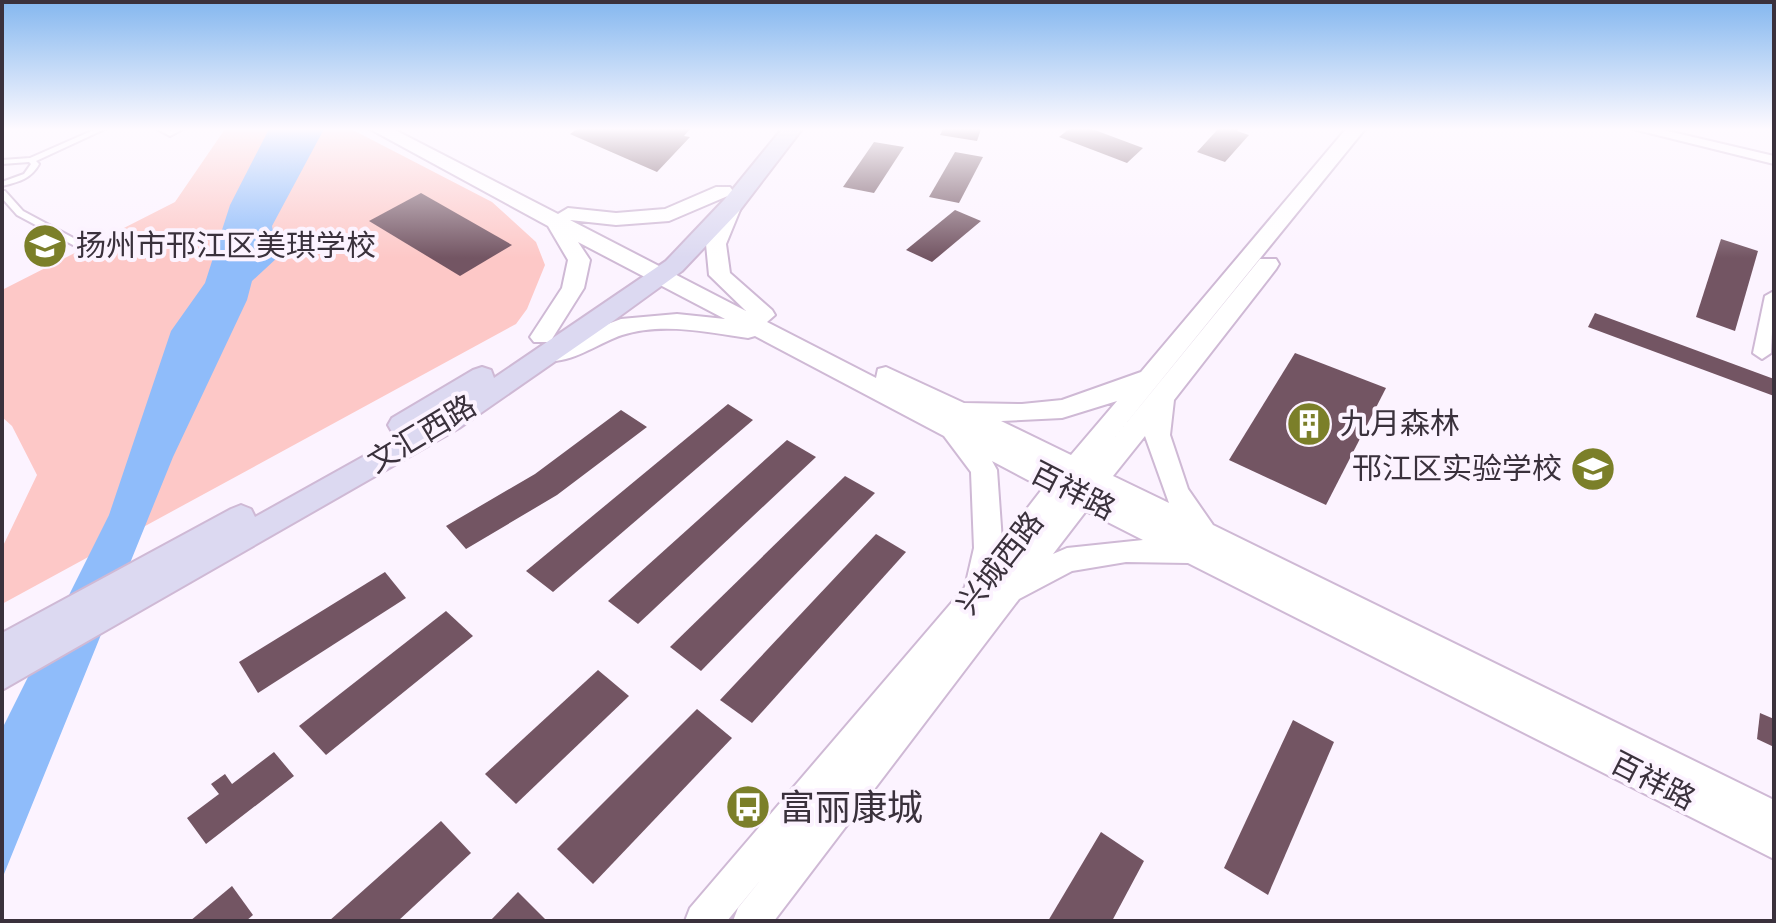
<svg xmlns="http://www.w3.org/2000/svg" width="1776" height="923" font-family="Commissioner,'Noto Sans SC',sans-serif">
	<rect width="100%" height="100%" fill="#fcf3ff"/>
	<path fill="#fdc8c7" d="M 225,129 L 351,129 L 492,202 L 536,242 L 545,265 L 527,309 L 516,324 L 2,604 L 2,548 L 37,475 L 12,426 L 2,417 L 2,290 L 175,202 Z"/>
	<path fill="#8fbcfa" d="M 269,129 L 324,129 L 272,226 L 278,257 L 252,281 L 247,300 L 173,457 L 2,879 L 2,729 L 109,515 L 171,331 L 205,283 L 230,205 Z"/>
	<g fill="#735563">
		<path d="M 577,129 L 690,129 L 684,136 L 690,137 L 657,172 L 570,134 Z"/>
		<path d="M 943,129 L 981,129 L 977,141 L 940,135 Z"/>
		<path d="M 1069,129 L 1092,129 L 1143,148 L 1127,163 L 1059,137 Z"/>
		<path d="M 1218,129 L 1239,129 L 1237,131 L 1249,135 L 1225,162 L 1197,152 Z"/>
		<path d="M 874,142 L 904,147 L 874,193 L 843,187 Z"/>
		<path d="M 955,152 L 983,157 L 959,203 L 929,197 Z"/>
		<path d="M 421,193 L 512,245 L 460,276 L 369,221 Z"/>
		<path d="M 955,210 L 981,221 L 932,262 L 906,250 Z"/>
		<path d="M 1721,239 L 1758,251 L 1735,331 L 1696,317 Z"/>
		<path d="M 1595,313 L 1774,379 L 1774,396 L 1588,327 Z"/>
		<path d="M 1295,353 L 1386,388 L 1326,505 L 1229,460 Z"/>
		<path d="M 728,404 L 753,420 L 553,592 L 526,571 Z"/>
		<path d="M 621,410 L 647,427 L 557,495 L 466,549 L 446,526 L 535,474 Z"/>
		<path d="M 787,440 L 816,457 L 638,624 L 608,601 Z"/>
		<path d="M 845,476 L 875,493 L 701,671 L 670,647 Z"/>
		<path d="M 876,534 L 906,552 L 752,723 L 720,700 Z"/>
		<path d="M 385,572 L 406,598 L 258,693 L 239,662 Z"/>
		<path d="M 446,611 L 473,636 L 326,755 L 299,726 Z"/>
		<path d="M 598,670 L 629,696 L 516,804 L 485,774 Z"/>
		<path d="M 697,709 L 732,738 L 593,884 L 557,849 Z"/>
		<path d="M 1760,713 L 1774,719 L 1774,747 L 1757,739 Z"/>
		<path d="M 1293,720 L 1334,742 L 1268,895 L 1224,868 Z"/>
		<path d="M 274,752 L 294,776 L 206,844 L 187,818 L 219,794 L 211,784 L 225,774 L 232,784 Z"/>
		<path d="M 441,821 L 471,853 L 398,921 L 329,921 Z"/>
		<path d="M 1101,832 L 1144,861 L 1112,921 L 1048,921 Z"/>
		<path d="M 232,886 L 253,915 L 246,921 L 190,921 Z"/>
		<path d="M 518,892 L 547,921 L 490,921 Z"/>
	</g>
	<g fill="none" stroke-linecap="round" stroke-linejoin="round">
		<g stroke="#cfb9d5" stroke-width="4">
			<g id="service">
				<path d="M 96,129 L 105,129 L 36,161 L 39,164 C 31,179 18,182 2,186 L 2,182 L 24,174 L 31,164 L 29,162 L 2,164 L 2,160 L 30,158 Z"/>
				<path d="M 157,129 L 166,129 L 170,131 L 174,129 L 183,129 L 170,136 Z"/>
				<path d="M 2,191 L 5,191 L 23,211 L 79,241 L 79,245 L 73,245 L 17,215 L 2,198 Z"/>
			</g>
		</g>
		<g stroke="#cfb9d5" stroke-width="4">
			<g id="minor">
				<path d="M 1633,129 L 1659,129 L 1774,156 L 1774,164 Z"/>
				<path d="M 1774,291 L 1771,353 L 1762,359 L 1753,353 L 1765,296 Z"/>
			</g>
		</g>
		<g stroke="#cfb9d5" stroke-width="4">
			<path id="tertiary" d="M 370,129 L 393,129 L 558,214 L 568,208 L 616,213 L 665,209 L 716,187 L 730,187 L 733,191 L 730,195 L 669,221 L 616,225 L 570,220 L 746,311 L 709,275 L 706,244 L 725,201 L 739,201 L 742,205 L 726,244 L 730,273 L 772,310 L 775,315 L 767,322 L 876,378 L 878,369 L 886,367 L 964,403 L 1022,404 L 1062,400 L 1141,372 L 1346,129 L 1365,129 L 1115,437 L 1260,259 L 1276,259 L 1279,264 L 1276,269 L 1174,400 L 1170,435 L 1188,489 L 1213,525 L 1774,800 L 1774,859 L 1188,563 L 1126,562 L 1072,571 L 1019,599 L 774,921 L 733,921 L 738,908 L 763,877 L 727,921 L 685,921 L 690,908 L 965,587 L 974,548 L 971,472 L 944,436 L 755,336 L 748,338 C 707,332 662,322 622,335 C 600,342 568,366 545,360 L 541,354 L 545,348 L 621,319 L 677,314 L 725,319 L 578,242 L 590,260 L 584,288 L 550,342 L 534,342 L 530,337 L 562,288 L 568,260 L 548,226 ZM 1117,401 L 1071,455 L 1001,421 L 1062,418 ZM 1145,436 L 1169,503 L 1113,476 ZM 992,461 L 1043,488 L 1002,541 L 997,470 ZM 1086,511 L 1143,540 L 1067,548 L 1053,554 Z"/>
		</g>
		<g stroke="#cfb9d5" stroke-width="4">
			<path id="secondary" d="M 782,129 L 802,129 L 740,210 L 682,271 L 609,324 L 459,428 L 2,690 L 2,633 L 231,509 L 241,505 L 251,509 L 255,517 L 402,435 L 392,432 L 388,425 L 392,418 L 473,370 L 482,367 L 491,370 L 494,378 L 666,261 L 724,200 Z"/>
		</g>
		<use href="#service" fill="#fff" fill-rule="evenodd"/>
		<use href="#minor" fill="#fff" fill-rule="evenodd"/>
		<use href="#tertiary" fill="#fff" fill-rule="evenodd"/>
		<use href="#secondary" fill="#dcd9f1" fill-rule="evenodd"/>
	</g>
	<linearGradient id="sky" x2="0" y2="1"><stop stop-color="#84b7ef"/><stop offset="0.5" stop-color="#fefaff"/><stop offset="1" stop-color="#fefaff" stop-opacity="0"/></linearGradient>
	<rect width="1776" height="258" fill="url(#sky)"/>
	<defs>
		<g id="school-disc" transform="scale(2.3)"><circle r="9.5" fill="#7b7f29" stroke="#fcf3ff"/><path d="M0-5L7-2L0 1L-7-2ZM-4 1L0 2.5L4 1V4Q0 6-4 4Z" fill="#fff"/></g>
		<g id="building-disc" transform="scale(2.3)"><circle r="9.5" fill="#7b7f29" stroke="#fcf3ff"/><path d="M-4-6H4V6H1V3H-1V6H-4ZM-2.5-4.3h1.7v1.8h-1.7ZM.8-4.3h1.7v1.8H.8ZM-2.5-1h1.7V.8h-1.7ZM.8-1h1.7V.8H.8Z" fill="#fff"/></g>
		<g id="bus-disc" transform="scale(2.3)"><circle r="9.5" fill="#7b7f29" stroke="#fcf3ff"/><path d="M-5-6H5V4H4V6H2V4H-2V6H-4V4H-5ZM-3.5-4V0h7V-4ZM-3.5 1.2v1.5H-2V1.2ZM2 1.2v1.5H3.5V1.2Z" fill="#fff"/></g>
	</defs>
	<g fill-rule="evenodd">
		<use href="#school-disc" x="45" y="246"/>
		<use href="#building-disc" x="1309" y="424"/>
		<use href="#school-disc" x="1593" y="469"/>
		<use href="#bus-disc" x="748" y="807"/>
	</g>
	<g text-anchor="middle" stroke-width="8" stroke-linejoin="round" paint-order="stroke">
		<g font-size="30" fill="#3a313c" stroke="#fcf3ff" text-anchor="start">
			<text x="76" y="256">扬州市邗江区美琪学校</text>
			<text x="1340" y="434">九月森林</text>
			<text x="1562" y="479" text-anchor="end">邗江区实验学校</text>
		</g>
		<g font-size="30" fill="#3a313c" stroke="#fcf3ff">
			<text transform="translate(422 434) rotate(-31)" y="10">文汇西路</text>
			<text transform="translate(1073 491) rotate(27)" y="10">百祥路</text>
			<text transform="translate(1000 563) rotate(-52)" y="10">兴城西路</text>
			<text transform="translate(1653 781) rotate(27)" y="10">百祥路</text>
		</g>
		<g font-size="36" fill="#3a313c" stroke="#fcf3ff" text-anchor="start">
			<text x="779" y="820">富丽康城</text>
		</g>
	</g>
	<rect width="1776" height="923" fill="none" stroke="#3a313c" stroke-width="8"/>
</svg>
